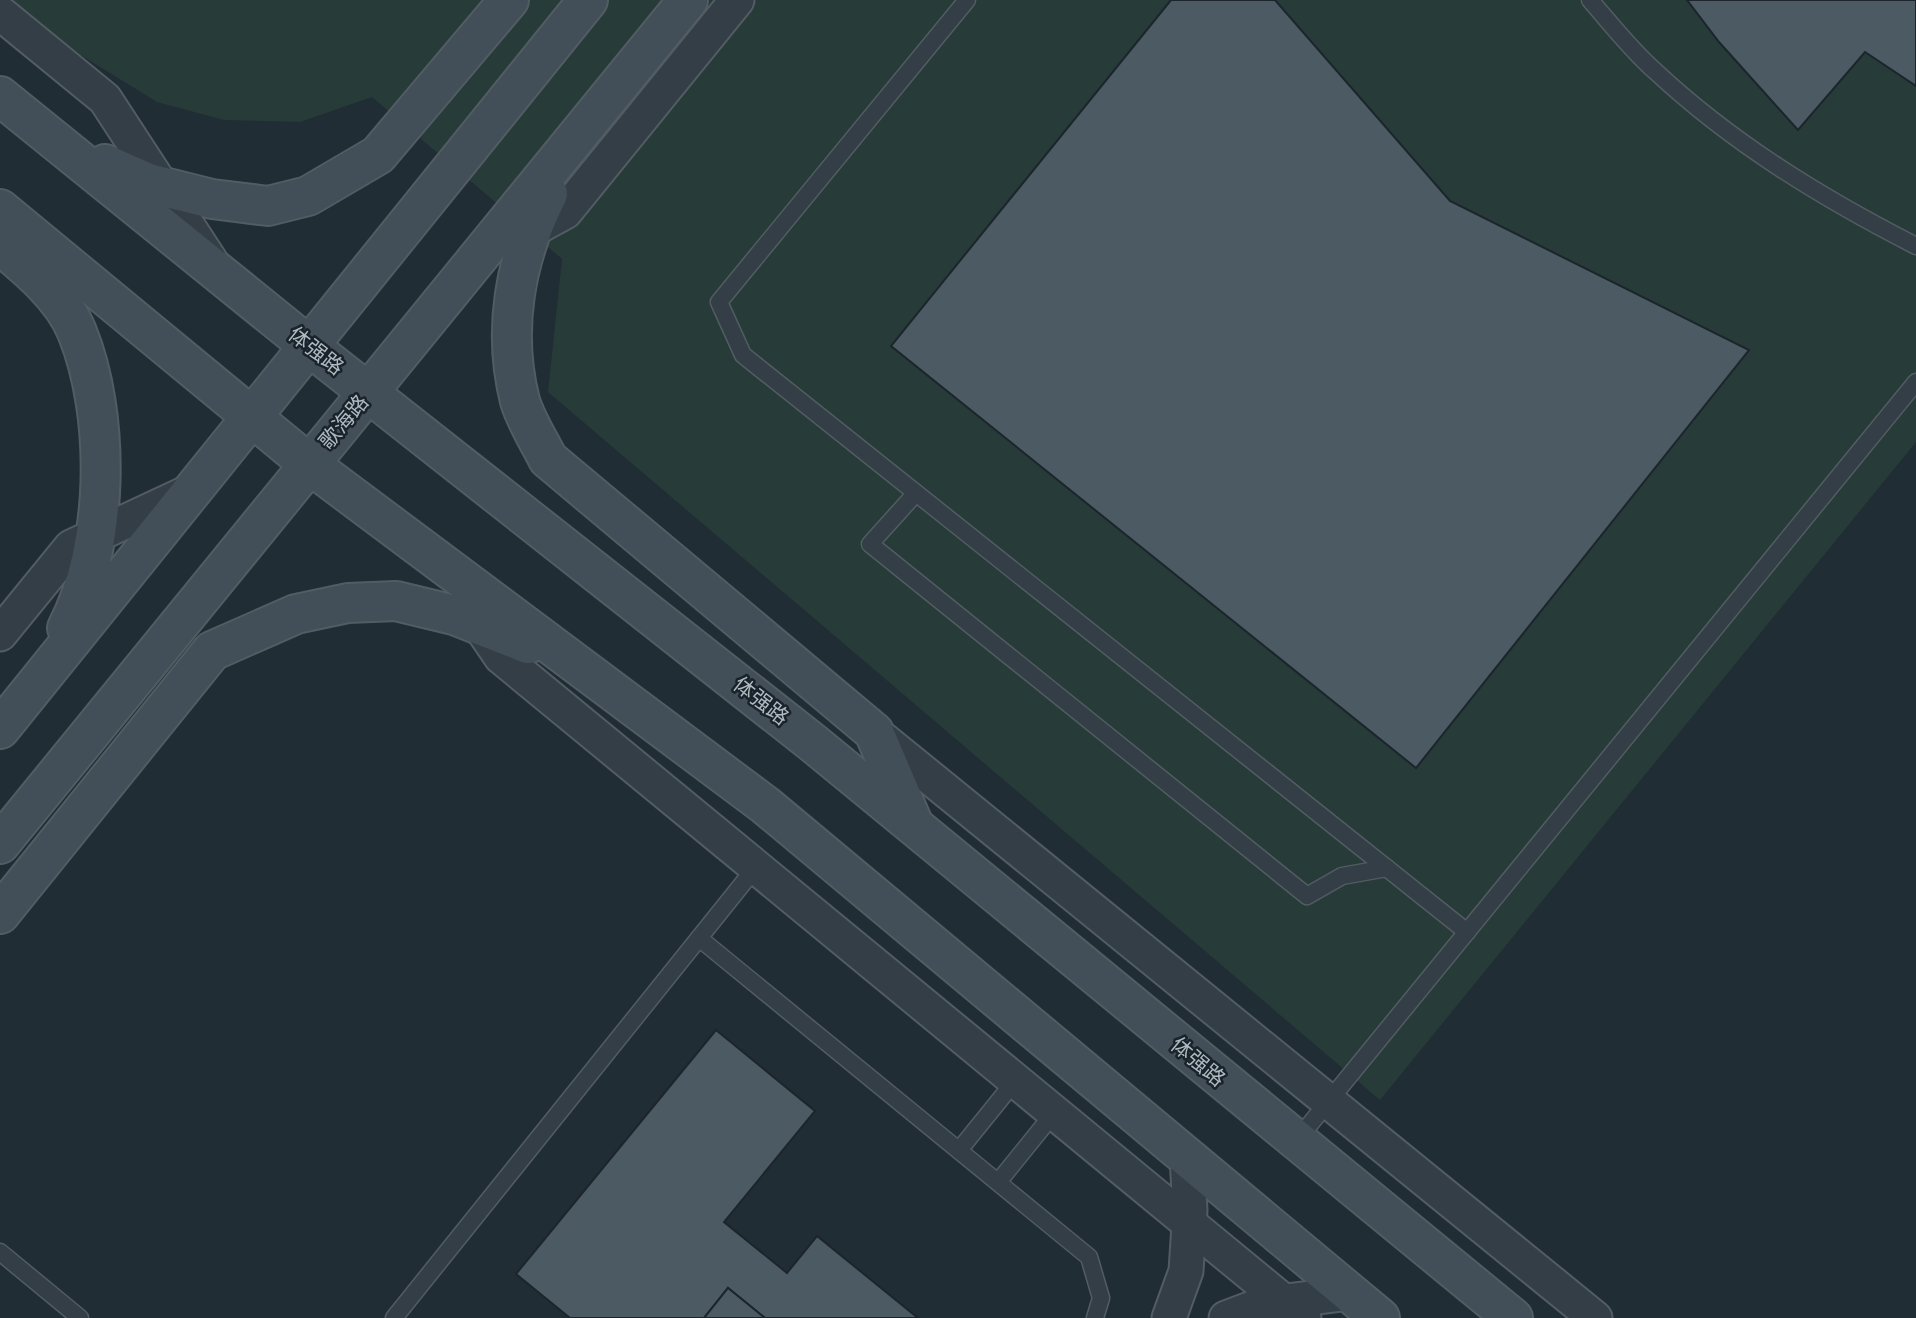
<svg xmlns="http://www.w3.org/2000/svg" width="1916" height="1318" font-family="Helvetica,'Noto Sans SC',sans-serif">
	<rect width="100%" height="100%" fill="#212d35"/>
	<path fill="#273b38" d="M 7,0 L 1916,0 L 1916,442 L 1380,1100 L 548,392 L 562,259 L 372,97 L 300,122 L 224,120 L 157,102 L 79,54 Z"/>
	<g fill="#4c5a64" stroke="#1c252c" stroke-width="2">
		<path d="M 1171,0 L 1275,0 L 1450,201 L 1749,350 L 1416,768 L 891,346 Z"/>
		<path d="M 1687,0 L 1916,0 L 1916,86 L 1865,52 L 1798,130 L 1719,42 Z"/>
		<path d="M 716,1030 L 815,1111 L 724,1222 L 787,1273 L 817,1236 L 918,1318 L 765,1318 L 728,1288 L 704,1318 L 570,1318 L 516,1274 Z"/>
		<path d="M 728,1288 L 765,1318 L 704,1318 Z"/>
	</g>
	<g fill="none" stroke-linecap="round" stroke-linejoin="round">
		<g stroke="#525c63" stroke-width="19">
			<g id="lane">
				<path d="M 967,0 L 719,302 L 743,355 L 1467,932"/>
				<path d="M 1590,0 C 1611,24 1631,50 1655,71 C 1732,143 1822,198 1916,246"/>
				<path d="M 916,493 L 870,544 L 1307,896 L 1342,876 L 1387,868"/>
				<path d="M 699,938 L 1089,1257 L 1101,1298 L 1095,1318"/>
				<path d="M 1297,1140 L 1916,382"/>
				<path d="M 960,1149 L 1015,1081"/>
				<path d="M 999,1181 L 1054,1113"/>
				<path d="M 0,1252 L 80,1318"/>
				<path d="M 394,1318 L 756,867"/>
			</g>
		</g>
		<g stroke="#525c63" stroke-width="37">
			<g id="street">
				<path d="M 0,13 L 105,99 L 210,260"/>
				<path d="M 519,237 L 565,212 L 737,0"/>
				<path d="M 473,616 L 501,657 L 1304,1318"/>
				<path d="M 0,634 L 71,547 L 193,490"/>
				<path d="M 874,732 L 1595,1318"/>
				<path d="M 1169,1318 L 1186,1271 L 1190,1210 L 1187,1157"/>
				<path d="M 1226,1318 L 1263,1304 L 1350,1293"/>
			</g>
		</g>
		<g stroke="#525c63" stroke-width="42">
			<g id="secondary">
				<path d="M 0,96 L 309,346 L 813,743 L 1513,1318"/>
				<path d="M 105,164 L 148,183 L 212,199 L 268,206 L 308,196 L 378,155 L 509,0"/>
				<path d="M 548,194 C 515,258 502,330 520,401 C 526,421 539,441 548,459 L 874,732 L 912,821"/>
				<path d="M 0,209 L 309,464 L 765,805 L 1380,1318"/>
				<path d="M 0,245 C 28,268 63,297 77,332 C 111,415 109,548 67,628"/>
				<path d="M 0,729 L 588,0"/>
				<path d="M 0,844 L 688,0"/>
				<path d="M 0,914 L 212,651 L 296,614 L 348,603 L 396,601 L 454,615 L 528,644"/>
			</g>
		</g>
		<use href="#lane" stroke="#343e46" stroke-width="16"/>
		<use href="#street" stroke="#343e46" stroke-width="33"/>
		<use href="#secondary" stroke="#424e58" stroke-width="38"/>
	</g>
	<g text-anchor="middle" stroke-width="5" stroke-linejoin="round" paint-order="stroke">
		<g font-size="21" fill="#aebac2" stroke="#1a232a">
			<text transform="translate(316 351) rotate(38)" y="7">体强路</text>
			<text transform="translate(344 422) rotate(-50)" y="7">歌海路</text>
			<text transform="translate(761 701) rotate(38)" y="7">体强路</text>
			<text transform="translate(1198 1062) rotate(40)" y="7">体强路</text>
		</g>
	</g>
</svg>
